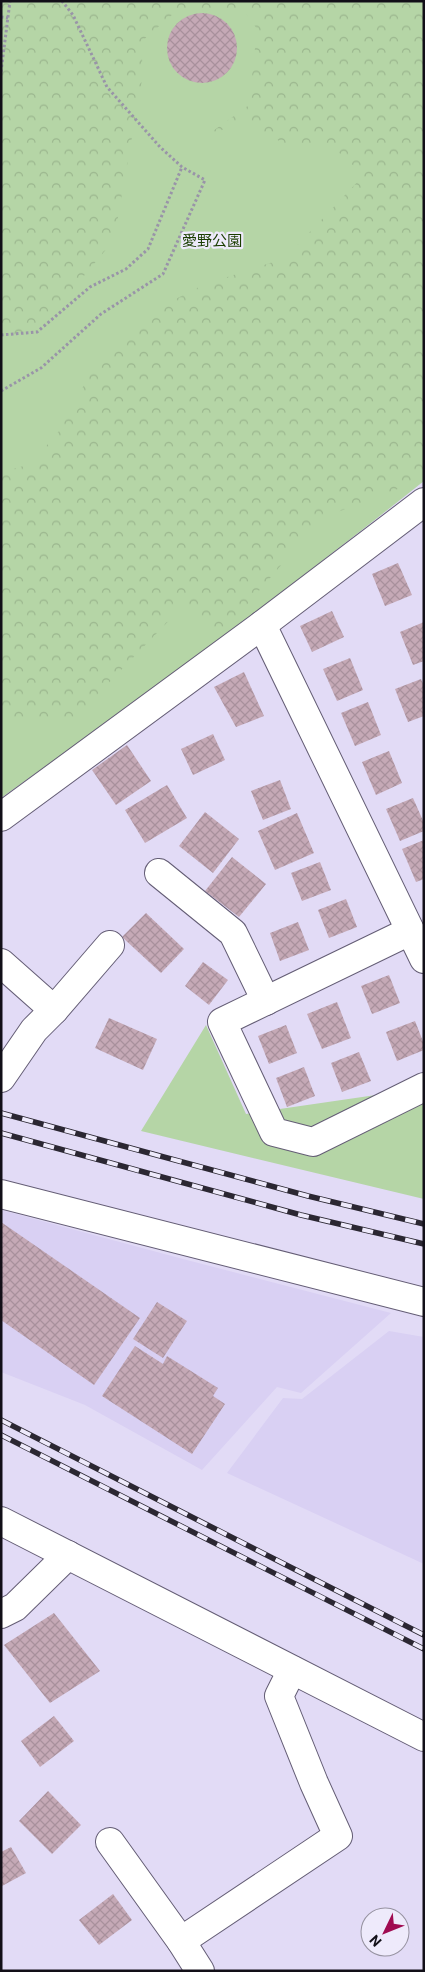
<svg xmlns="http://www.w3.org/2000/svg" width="425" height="1972" font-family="Roboto,'Noto Sans JP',sans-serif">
	<defs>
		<pattern id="forest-crowns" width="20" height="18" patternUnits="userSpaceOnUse" patternTransform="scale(1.25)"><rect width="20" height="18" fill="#b5d5a6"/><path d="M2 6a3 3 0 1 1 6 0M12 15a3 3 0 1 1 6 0" fill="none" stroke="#9bb68e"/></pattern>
		<pattern id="building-cross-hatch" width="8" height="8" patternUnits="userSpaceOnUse" patternTransform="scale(1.25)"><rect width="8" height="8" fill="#c5a9b6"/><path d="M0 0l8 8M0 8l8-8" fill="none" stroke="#a8909c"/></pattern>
	</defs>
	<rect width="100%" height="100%" fill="#e2dbf6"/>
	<g fill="#d9d0f3">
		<path d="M 1,1210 L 183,1259 L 391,1313 L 301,1393 L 277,1387 L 202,1470 L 85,1405 L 1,1372 Z"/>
		<path d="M 389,1331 L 424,1337 L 424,1564 L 227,1473 L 283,1398 L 302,1399 Z"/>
	</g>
	<g fill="#b5d5a6">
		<path d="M 1,1 L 424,1 L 424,481 C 286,591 145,696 1,798 Z"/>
		<path d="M 206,1025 L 246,1114 L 424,1088 L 424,1199 L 141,1131 Z"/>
	</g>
	<path fill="url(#forest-crowns)" d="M 1,1 L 424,1 L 424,479 L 322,518 L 219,637 L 184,605 L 71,722 L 1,720 L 1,472 L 31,464 L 59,431 L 92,370 L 154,310 L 203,285 L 285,258 L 364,175 L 329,144 L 290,147 L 263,132 L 240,123 L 206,136 L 249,105 L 257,29 L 242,8 L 180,8 L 141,42 L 143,74 L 114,240 L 37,332 L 1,338 Z"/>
	<g fill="url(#building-cross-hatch)">
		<circle cx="202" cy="48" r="35"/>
		<path d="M 398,563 L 412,595 L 385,606 L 372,574 Z"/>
		<path d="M 332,611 L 344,637 L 312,652 L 300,626 Z"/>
		<path d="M 424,622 L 424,661 L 413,665 L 400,632 Z"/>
		<path d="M 350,658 L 363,690 L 337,701 L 323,669 Z"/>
		<path d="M 244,672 L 264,716 L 236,727 L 214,687 Z"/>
		<path d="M 421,679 L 424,686 L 424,716 L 408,722 L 395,689 Z"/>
		<path d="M 368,702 L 381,735 L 355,746 L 341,713 Z"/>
		<path d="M 213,734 L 225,760 L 193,775 L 181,749 Z"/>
		<path d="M 127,745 L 151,781 L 116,805 L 92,770 Z"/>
		<path d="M 389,751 L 402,783 L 376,795 L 362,762 Z"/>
		<path d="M 280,780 L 291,809 L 263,820 L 251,791 Z"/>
		<path d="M 167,785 L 187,818 L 145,843 L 125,810 Z"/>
		<path d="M 413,798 L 424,823 L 424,831 L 400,841 L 386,809 Z"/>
		<path d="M 205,812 L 239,839 L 213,873 L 179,846 Z"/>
		<path d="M 297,813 L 314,853 L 275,870 L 258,831 Z"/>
		<path d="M 424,840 L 424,879 L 416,882 L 402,849 Z"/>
		<path d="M 232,857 L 266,884 L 239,917 L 205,891 Z"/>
		<path d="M 320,862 L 331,890 L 302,901 L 291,873 Z"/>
		<path d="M 346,899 L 357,927 L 329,938 L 318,910 Z"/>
		<path d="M 146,913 L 184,949 L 161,973 L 122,937 Z"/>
		<path d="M 298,922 L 309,950 L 280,961 L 270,933 Z"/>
		<path d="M 203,962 L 228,980 L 209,1005 L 185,986 Z"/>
		<path d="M 389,975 L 400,1003 L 372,1014 L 361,986 Z"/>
		<path d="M 337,1002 L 351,1038 L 322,1049 L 307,1014 Z"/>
		<path d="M 109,1018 L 157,1039 L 143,1070 L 95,1048 Z"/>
		<path d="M 415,1021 L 424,1044 L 424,1050 L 397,1061 L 386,1032 Z"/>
		<path d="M 286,1025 L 297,1053 L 269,1064 L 258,1036 Z"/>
		<path d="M 359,1052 L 371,1081 L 342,1092 L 331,1063 Z"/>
		<path d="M 304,1067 L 315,1096 L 287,1107 L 276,1078 Z"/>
		<path d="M 1,1222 L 140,1318 L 94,1385 L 1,1320 Z"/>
		<path d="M 157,1302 L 187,1321 L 163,1358 L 133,1339 Z"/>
		<path d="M 135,1346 L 163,1364 L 167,1356 L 218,1388 L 213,1396 L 225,1404 L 192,1454 L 102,1396 Z"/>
		<path d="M 54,1613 L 100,1671 L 50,1703 L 4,1645 Z"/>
		<path d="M 54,1716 L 74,1741 L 40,1767 L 21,1741 Z"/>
		<path d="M 48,1791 L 81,1825 L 52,1854 L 19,1821 Z"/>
		<path d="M 11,1847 L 26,1873 L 2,1886 L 1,1852 Z"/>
		<path d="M 113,1894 L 132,1920 L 99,1945 L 79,1920 Z"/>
	</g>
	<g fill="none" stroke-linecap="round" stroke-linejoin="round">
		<g stroke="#645d75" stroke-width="30">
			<g id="street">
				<path d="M 262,625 L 424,959"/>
				<path d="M 1,817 L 262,625 L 424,502"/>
				<path d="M 159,873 L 233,933 L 266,1001"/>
				<path d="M 410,931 L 222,1022 L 274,1132 L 313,1142 L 424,1087"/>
				<path d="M 1,963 L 54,1010"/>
				<path d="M 1,1078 L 34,1030 L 54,1010 L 110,945"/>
				<path d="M 1,1194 L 424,1302"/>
				<path d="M 1,1614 L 15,1607 L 68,1555"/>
				<path d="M 110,1842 L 181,1941 L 200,1971"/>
				<path d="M 181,1941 L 338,1836 L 314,1783 L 279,1696 L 292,1670"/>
			</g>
		</g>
		<g stroke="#645d75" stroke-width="30">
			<path id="secondary" d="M 1,1521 L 424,1737"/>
		</g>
		<g stroke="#9994a8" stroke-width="3" stroke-dasharray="2.5 2.5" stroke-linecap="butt">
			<path d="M 1,17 L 8,18"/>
			<path d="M 1,72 L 10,1"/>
			<path d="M 1,335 L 37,332 L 90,287 L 126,269 L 148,249 L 182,167"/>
			<path d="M 1,391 L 41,368 L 101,314 L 163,274 L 205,180 L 182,167 L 160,147 L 107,87 L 73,15 L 62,1"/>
		</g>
		<use href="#street" stroke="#fff" stroke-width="28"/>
		<use href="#secondary" stroke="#fff" stroke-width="28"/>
		<g stroke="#2b2732" stroke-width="5.5">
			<g id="rail">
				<path d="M 1,1113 L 308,1196 L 424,1224"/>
				<path d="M 1,1133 L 301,1215 L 424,1244"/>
				<path d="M 1,1420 L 424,1635"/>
				<path d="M 1,1435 L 424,1649"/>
			</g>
		</g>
		<use href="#rail" stroke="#eeeafb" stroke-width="4" stroke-dasharray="11" stroke-linecap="butt"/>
	</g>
	<g text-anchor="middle" stroke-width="4.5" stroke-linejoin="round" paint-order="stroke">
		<g font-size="15" fill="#1a3d00" stroke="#eeeafb">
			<text x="212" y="246">愛野公園</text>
		</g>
	</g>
	<rect width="425" height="1972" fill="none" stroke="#120f18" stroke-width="5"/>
	<g transform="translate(385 1932) rotate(227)"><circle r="24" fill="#eeeafb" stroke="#9692a0"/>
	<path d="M0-4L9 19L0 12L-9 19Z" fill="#a00b51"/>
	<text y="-8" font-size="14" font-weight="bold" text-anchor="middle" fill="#120f18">N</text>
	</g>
</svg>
